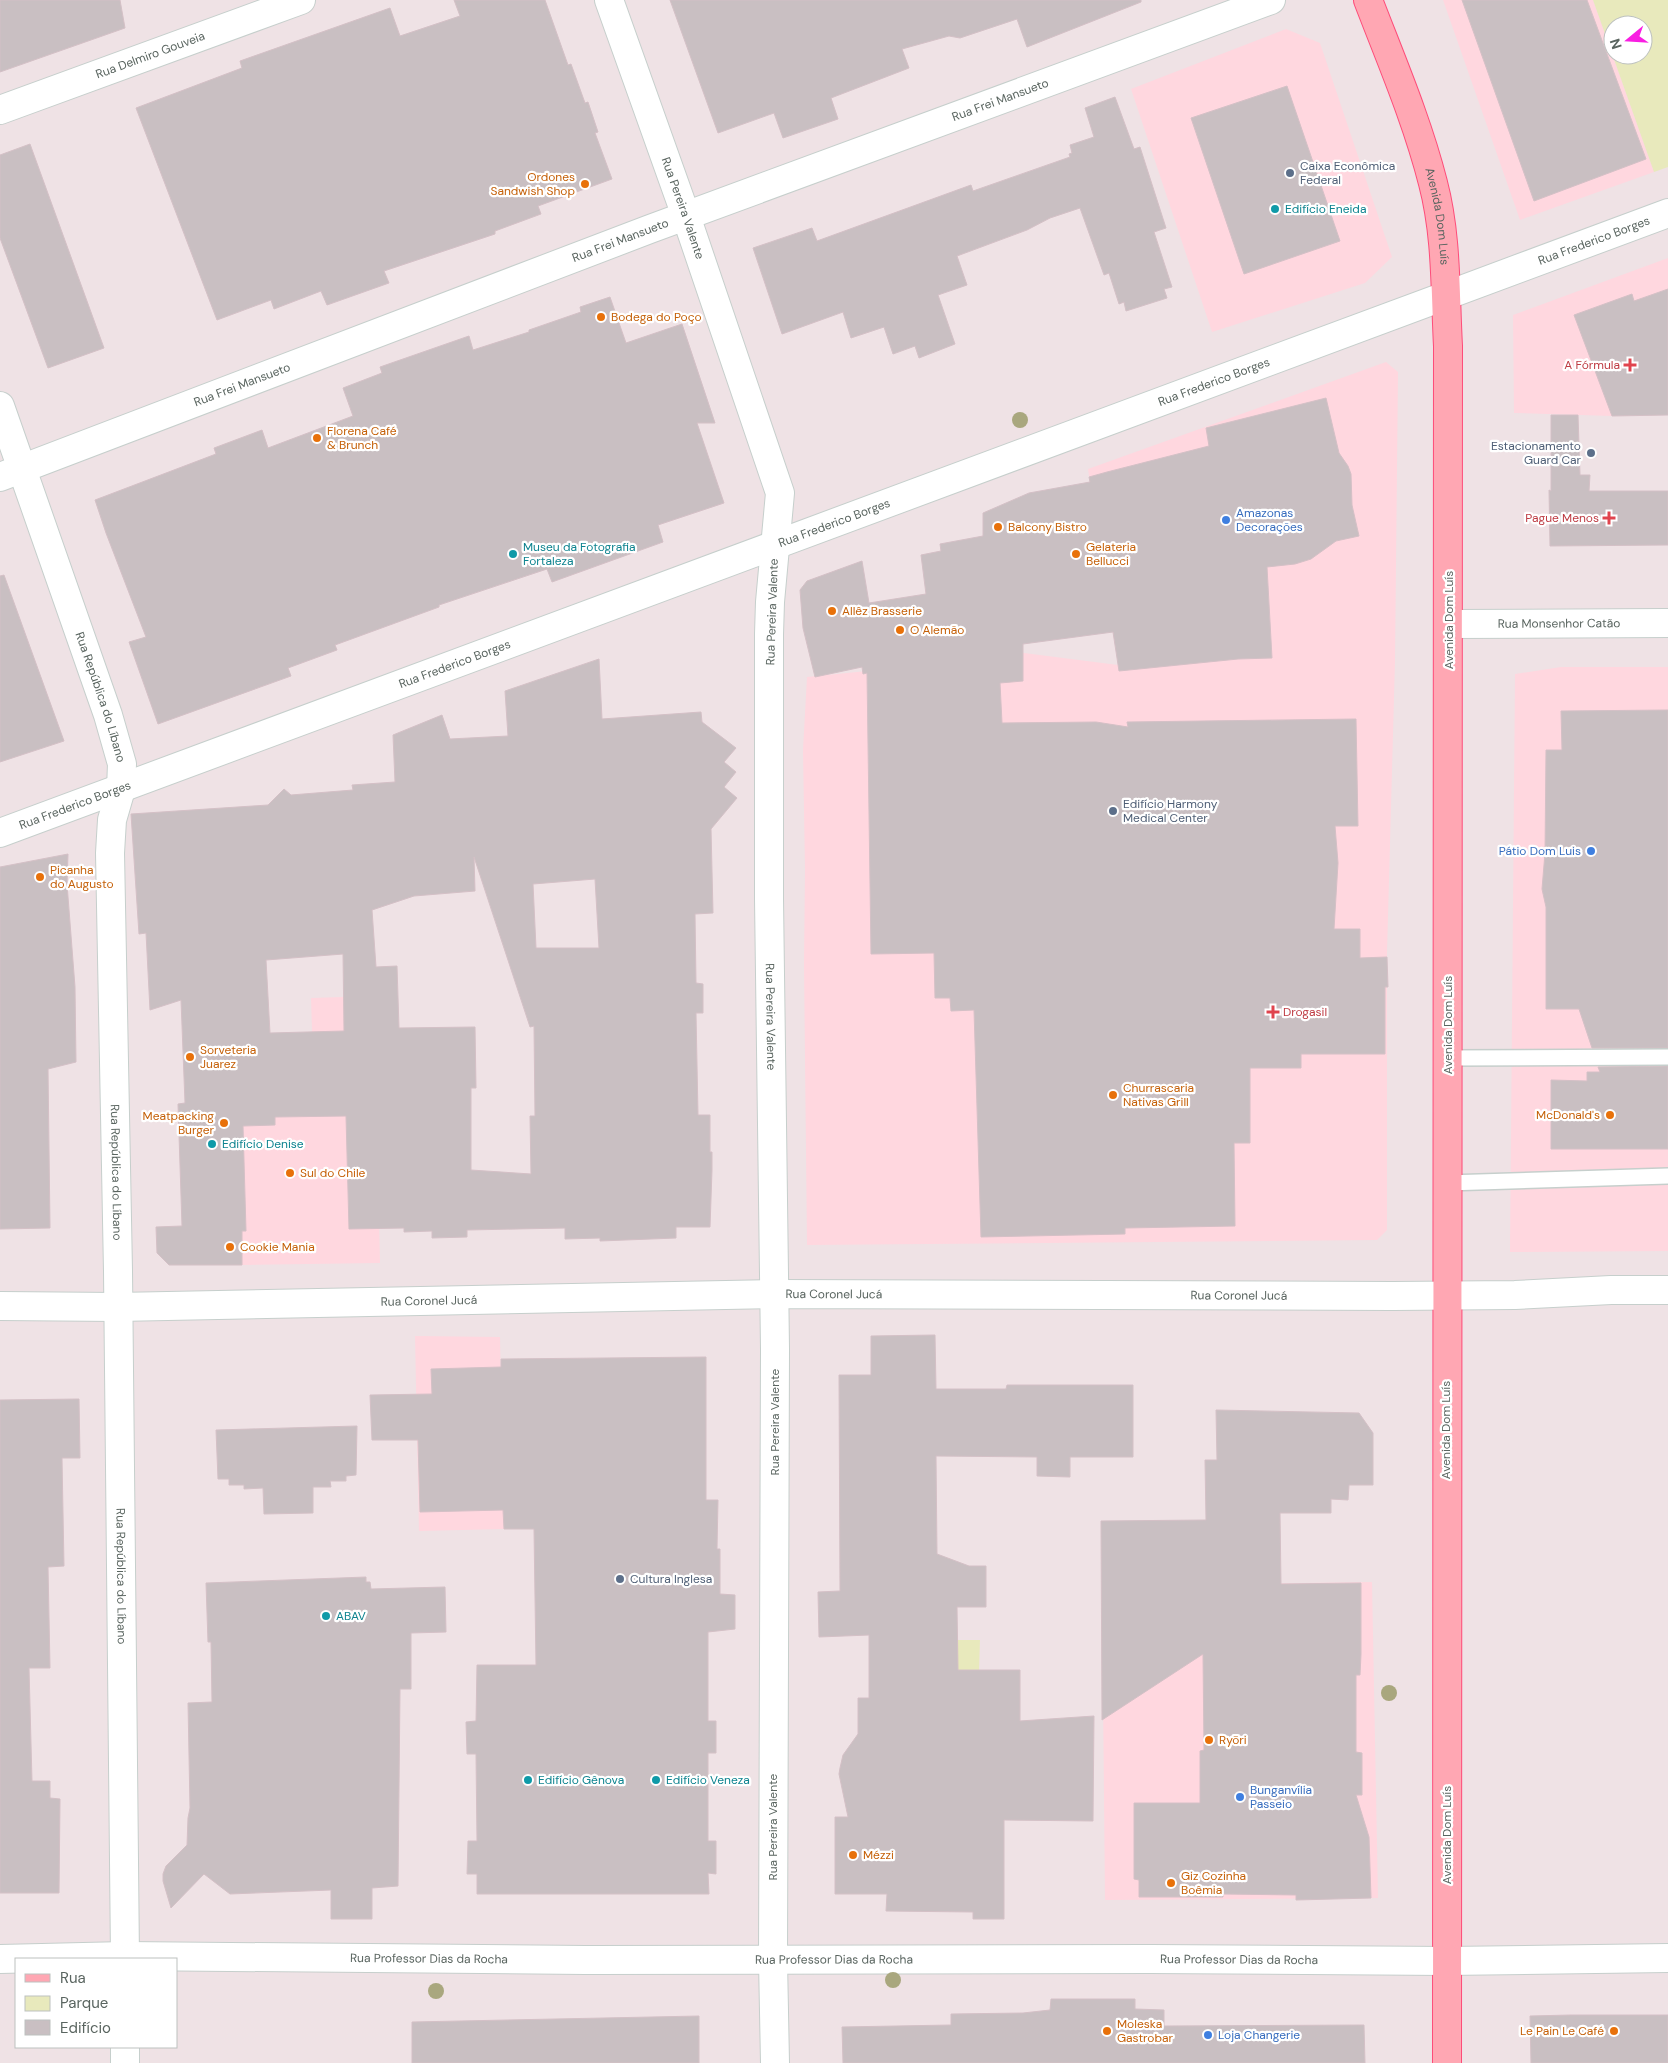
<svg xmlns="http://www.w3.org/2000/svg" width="1668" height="2063" font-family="'DM Sans',sans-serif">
	<rect width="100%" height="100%" fill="#efe2e5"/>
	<g fill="#ffd7df">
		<path d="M 1443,0 L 1593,0 L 1654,172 L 1520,220 Z"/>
		<path d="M 1286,29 L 1320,43 L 1392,257 L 1365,283 L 1212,332 L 1131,89 Z"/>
		<path d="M 1668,258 L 1668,415 L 1612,416 L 1514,413 L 1513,315 Z"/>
		<path d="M 1386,362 L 1398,372 L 1395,661 L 1387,953 L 1387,1230 L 1377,1240 L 807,1245 L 804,964 L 805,869 L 803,750 L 807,677 L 937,664 L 970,646 L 1118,665 L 1088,469 Z"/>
		<path d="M 1561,667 L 1668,667 L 1668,1251 L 1510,1252 L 1515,674 Z"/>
		<path d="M 374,996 L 380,1263 L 242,1265 L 242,1231 L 245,1231 L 243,1126 L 275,1125 L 275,1117 L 292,1117 L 292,1099 L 314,1098 L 311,998 Z"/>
		<path d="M 415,1336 L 500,1337 L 504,1529 L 419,1531 Z"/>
		<path d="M 1372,1582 L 1378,1898 L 1105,1900 L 1102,1586 Z"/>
	</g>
	<g fill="#e8e9bc" fill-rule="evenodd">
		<path d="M 1593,0 L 1668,0 L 1668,167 L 1654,172 ZM 1613,25 L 1643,25 L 1643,55 L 1613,55 Z"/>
		<path d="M 913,1640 L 980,1640 L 979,1671 L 912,1670 Z"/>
	</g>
	<g fill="#c9bfc2" stroke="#d4c0c6" fill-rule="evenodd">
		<path d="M 0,0 L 120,0 L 125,28 L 0,72 Z"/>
		<path d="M 454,0 L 545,0 L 568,65 L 571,64 L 585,103 L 588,102 L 598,132 L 595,133 L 612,179 L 538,206 L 541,214 L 495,231 L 495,234 L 384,271 L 389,283 L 327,305 L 321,291 L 274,309 L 271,300 L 217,320 L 136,108 L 242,68 L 240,61 L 390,8 L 400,36 L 460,16 Z"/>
		<path d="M 670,0 L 1141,0 L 1141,2 L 1027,47 L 1017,19 L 960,38 L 949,36 L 902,49 L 909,68 L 831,98 L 838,119 L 783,138 L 774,113 L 718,133 Z"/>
		<path d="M 1462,0 L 1587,0 L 1646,159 L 1534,201 Z"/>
		<path d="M 1287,86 L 1340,241 L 1244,274 L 1191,118 Z"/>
		<path d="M 1115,97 L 1134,149 L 1140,147 L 1166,228 L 1154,232 L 1172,287 L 1164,289 L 1167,298 L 1126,311 L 1124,302 L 1119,304 L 1109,273 L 1104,275 L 1080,208 L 1050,218 L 1027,230 L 957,256 L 967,285 L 938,295 L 955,344 L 919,358 L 915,346 L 893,354 L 884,327 L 851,338 L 843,312 L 782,334 L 753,248 L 812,228 L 817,241 L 971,185 L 973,191 L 1070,157 L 1069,154 L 1072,153 L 1070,145 L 1094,137 L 1085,108 Z"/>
		<path d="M 30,144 L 104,348 L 48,368 L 0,238 L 0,155 Z"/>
		<path d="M 1668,289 L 1668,415 L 1612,416 L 1574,315 L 1632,294 L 1634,301 Z"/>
		<path d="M 610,297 L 626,343 L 682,324 L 715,423 L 697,423 L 724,503 L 658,525 L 663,542 L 552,582 L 547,569 L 439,605 L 439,607 L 335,645 L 337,650 L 288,668 L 291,676 L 158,724 L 129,642 L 146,637 L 106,533 L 95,500 L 216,454 L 214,448 L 262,430 L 268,448 L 353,416 L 343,388 L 382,373 L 380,367 L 469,336 L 473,350 L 529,332 L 529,330 L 581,312 L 580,307 Z"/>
		<path d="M 1326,398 L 1339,453 L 1348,466 L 1351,474 L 1352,505 L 1359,536 L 1336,541 L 1311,559 L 1295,564 L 1267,567 L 1272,658 L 1238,659 L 1119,671 L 1113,632 L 1023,644 L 1023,681 L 1000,683 L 1002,723 L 1096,722 L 1128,727 L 1127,722 L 1356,719 L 1358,826 L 1335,826 L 1338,863 L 1334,929 L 1360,929 L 1360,958 L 1387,957 L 1388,987 L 1385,987 L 1385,1054 L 1301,1054 L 1301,1068 L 1250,1068 L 1250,1143 L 1234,1143 L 1235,1226 L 1125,1228 L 1125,1234 L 981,1237 L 974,1010 L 951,1011 L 950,998 L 935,998 L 934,953 L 871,954 L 867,673 L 863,674 L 862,667 L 815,677 L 803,628 L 800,590 L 807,581 L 862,561 L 869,603 L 926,594 L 921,555 L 941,551 L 940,544 L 983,536 L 983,513 L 1029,493 L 1090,482 L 1089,477 L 1107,472 L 1209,446 L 1206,428 Z"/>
		<path d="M 1551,415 L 1578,415 L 1580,475 L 1590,475 L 1589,491 L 1668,491 L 1668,545 L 1550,546 L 1549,490 L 1551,491 Z"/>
		<path d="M 4,575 L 64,741 L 0,762 L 0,576 Z"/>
		<path d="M 599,659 L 602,719 L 701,712 L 702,722 L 736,748 L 724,762 L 736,772 L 724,787 L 737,798 L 711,829 L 713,913 L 695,914 L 696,983 L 703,984 L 703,1013 L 696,1013 L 698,1115 L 710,1115 L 710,1152 L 712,1152 L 712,1170 L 710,1227 L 676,1227 L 676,1238 L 600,1241 L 600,1238 L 565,1239 L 565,1228 L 467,1230 L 467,1237 L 432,1238 L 432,1231 L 404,1232 L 404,1228 L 349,1229 L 346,1116 L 275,1117 L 275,1125 L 243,1126 L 246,1231 L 242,1231 L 242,1265 L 169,1265 L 157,1253 L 156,1227 L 182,1226 L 178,1104 L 185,1103 L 181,1000 L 150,1010 L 146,933 L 139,934 L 131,814 L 268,805 L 284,789 L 291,795 L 353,790 L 352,785 L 395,782 L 393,735 L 442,715 L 450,739 L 508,736 L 505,691 ZM 474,857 L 530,1027 L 534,1026 L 535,1116 L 530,1116 L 531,1174 L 471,1170 L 471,1088 L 476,1088 L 475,1027 L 399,1028 L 397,966 L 376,967 L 372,910 L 414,896 L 475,891 ZM 595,879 L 599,948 L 536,948 L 533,884 ZM 343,954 L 344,1031 L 270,1033 L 266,960 Z"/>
		<path d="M 1668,710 L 1668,1048 L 1592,1048 L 1579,1009 L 1546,1009 L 1546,907 L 1542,889 L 1545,853 L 1546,750 L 1562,750 L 1561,711 Z"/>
		<path d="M 68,854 L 67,884 L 75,987 L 76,1062 L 48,1069 L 50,1228 L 0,1229 L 0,867 Z"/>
		<path d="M 1668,1066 L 1668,1149 L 1551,1149 L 1551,1080 L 1587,1081 L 1587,1072 L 1600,1072 L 1598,1067 Z"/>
		<path d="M 935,1335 L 936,1389 L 1006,1389 L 1007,1385 L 1133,1385 L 1133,1457 L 1070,1457 L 1070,1477 L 1037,1476 L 1037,1457 L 936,1456 L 937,1554 L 969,1566 L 986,1566 L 986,1607 L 957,1607 L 958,1670 L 1020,1670 L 1020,1721 L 1094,1716 L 1093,1821 L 1004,1820 L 1004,1919 L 973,1919 L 973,1912 L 886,1911 L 887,1894 L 835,1894 L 835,1817 L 848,1817 L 839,1774 L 840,1768 L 843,1755 L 858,1734 L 858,1698 L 869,1698 L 869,1635 L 819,1637 L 818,1592 L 840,1591 L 839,1375 L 871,1375 L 871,1336 Z"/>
		<path d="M 706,1357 L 706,1500 L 718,1500 L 717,1549 L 720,1549 L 720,1594 L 735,1595 L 735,1629 L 708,1632 L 708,1721 L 716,1721 L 716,1753 L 708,1753 L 708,1841 L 716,1841 L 716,1874 L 708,1873 L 709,1894 L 477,1894 L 477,1874 L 467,1874 L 468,1841 L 477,1841 L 476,1754 L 467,1754 L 466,1722 L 476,1721 L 477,1665 L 536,1665 L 534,1529 L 504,1529 L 503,1510 L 420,1512 L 418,1440 L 372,1440 L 370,1395 L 432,1394 L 431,1369 L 501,1367 L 501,1359 Z"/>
		<path d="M 79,1399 L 80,1458 L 62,1458 L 64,1566 L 48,1567 L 50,1668 L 29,1668 L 32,1781 L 50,1781 L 50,1798 L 60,1799 L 59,1893 L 0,1893 L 0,1400 Z"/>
		<path d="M 1216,1410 L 1359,1413 L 1373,1433 L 1373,1485 L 1349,1485 L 1348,1500 L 1331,1499 L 1331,1513 L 1280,1513 L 1281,1584 L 1361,1583 L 1361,1654 L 1360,1675 L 1356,1675 L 1356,1752 L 1362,1753 L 1362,1795 L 1356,1795 L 1369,1837 L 1371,1898 L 1296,1900 L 1296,1895 L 1223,1894 L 1223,1897 L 1139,1897 L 1139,1880 L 1134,1879 L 1134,1803 L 1200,1803 L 1200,1751 L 1204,1750 L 1203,1654 L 1102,1720 L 1101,1521 L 1206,1520 L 1205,1460 L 1217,1460 Z"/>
		<path d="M 357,1426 L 356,1475 L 346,1476 L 346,1481 L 330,1481 L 331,1487 L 313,1487 L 313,1513 L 264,1514 L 263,1488 L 244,1489 L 244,1485 L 229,1485 L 229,1479 L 218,1479 L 216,1430 Z"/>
		<path d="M 366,1577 L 366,1582 L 370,1582 L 371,1589 L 445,1587 L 446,1632 L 411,1633 L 411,1689 L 400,1689 L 398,1886 L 372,1888 L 372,1919 L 331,1919 L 331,1890 L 230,1894 L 204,1874 L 171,1908 L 163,1881 L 163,1874 L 166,1866 L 187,1845 L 188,1818 L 190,1808 L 188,1703 L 212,1702 L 211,1642 L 208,1642 L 206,1583 Z"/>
		<path d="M 1051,1999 L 1135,1999 L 1135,2009 L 1164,2010 L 1164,2026 L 1364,2025 L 1365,2063 L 843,2063 L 842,2027 L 951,2025 L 951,2014 L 1023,2013 L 1050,2010 Z"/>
		<path d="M 1571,2015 L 1668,2015 L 1668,2063 L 1531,2063 L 1530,2016 Z"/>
		<path d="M 699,2016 L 699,2063 L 412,2063 L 412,2022 Z"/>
	</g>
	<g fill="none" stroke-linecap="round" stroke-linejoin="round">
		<g stroke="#c6cfcc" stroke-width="18">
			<g id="service">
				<path d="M 1447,1058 L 1668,1057"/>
				<path d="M 1447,1183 L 1668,1176"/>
			</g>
		</g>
		<g stroke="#c6cfcc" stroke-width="30">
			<g id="minor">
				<path id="s1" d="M 609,0 L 686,216 L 780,493 L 770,602 L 769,634 L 769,899 L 775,1349 L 773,1960 L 775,2063"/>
				<path id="s2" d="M 0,110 L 301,0"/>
				<path id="s3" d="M 0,406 L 108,715 L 122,764 L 121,789 L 112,820 L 110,853 L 118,1271 L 125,1959"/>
				<path id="s4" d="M 0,477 L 650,229 L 1271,0"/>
				<path id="s5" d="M 1449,624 L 1668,623"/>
				<path id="s6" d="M 0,833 L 1445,296"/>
				<path id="s7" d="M 0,1306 L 117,1307 L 775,1294 L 1393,1296 L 1515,1295 L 1611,1290 L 1668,1290"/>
				<path id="s8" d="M 0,1959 L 125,1956 L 586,1960 L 1150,1959 L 1447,1961 L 1668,1958"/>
				<path d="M 125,2063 L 125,2047"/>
			</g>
		</g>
		<g stroke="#c6cfcc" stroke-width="30">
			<g id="tertiary">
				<path id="s9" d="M 1445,296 L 1668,213"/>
			</g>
		</g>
		<g stroke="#fe4c79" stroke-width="30">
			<g id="primary">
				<path id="s10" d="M 1368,0 C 1391,60 1417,120 1433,183 C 1447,236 1445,292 1448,346 L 1447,2063"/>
			</g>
		</g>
		<use href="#service" stroke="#fff" stroke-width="15"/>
		<use href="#minor" stroke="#fff" stroke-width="28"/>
		<use href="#tertiary" stroke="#fff" stroke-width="28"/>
		<use href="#primary" stroke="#ffa7b3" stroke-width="28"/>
	</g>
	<g fill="#a9a77e">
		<circle cx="1020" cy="420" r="8"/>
		<circle cx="1389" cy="1693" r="8"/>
		<circle cx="893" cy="1980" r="8"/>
		<circle cx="436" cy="1991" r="8"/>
	</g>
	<g fill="#5c6f8a" stroke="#fff" stroke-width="2">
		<circle cx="1290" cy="173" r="5"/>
		<circle cx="1591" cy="453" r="5"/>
		<circle cx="1113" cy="811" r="5"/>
		<circle cx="620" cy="1579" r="5"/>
	</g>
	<g fill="#e8710a" stroke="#fff" stroke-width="2">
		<circle cx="585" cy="184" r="5"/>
		<circle cx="601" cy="317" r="5"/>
		<circle cx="317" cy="438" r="5"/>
		<circle cx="998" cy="527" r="5"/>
		<circle cx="1076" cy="554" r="5"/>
		<circle cx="832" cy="611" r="5"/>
		<circle cx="900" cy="630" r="5"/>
		<circle cx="40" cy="877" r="5"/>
		<circle cx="190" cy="1057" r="5"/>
		<circle cx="1113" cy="1095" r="5"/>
		<circle cx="1610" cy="1115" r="5"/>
		<circle cx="224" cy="1123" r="5"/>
		<circle cx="290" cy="1173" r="5"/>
		<circle cx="230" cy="1247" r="5"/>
		<circle cx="1209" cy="1740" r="5"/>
		<circle cx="853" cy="1855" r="5"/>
		<circle cx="1171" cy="1883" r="5"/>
		<circle cx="1107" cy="2031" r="5"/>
		<circle cx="1614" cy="2031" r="5"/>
	</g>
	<g fill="#0f9aa8" stroke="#fff" stroke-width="2">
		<circle cx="1275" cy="209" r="5"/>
		<circle cx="513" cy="554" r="5"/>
		<circle cx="212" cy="1144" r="5"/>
		<circle cx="326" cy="1616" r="5"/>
		<circle cx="528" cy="1780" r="5"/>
		<circle cx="656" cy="1780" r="5"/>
	</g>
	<g fill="#e0444e" stroke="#fff" stroke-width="2">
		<path d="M1627.5 357.5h5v5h5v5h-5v5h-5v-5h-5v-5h5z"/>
		<path d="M1606.5 510.5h5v5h5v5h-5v5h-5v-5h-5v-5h5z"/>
		<path d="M1270.5 1004.5h5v5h5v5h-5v5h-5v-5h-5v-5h5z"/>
	</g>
	<g fill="#3f7fe0" stroke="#fff" stroke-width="2">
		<circle cx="1226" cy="520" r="5"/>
		<circle cx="1591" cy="851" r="5"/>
		<circle cx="1240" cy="1797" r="5"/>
		<circle cx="1208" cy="2035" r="5"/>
	</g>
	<g text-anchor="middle" stroke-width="4.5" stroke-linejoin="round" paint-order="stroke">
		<g font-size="12" fill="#5a6560" stroke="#fff">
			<text dy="4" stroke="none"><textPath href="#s2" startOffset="160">Rua Delmiro Gouveia</textPath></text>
			<text dy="4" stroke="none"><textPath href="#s4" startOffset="1069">Rua Frei Mansueto</textPath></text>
			<text dy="4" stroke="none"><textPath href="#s1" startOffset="221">Rua Pereira Valente</textPath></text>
			<text dy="4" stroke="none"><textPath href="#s10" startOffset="228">Avenida Dom Luís</textPath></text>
			<text dy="4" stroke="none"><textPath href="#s9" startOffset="159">Rua Frederico Borges</textPath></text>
			<text dy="4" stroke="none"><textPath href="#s4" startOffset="664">Rua Frei Mansueto</textPath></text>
			<text dy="4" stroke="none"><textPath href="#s6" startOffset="1295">Rua Frederico Borges</textPath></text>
			<text dy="4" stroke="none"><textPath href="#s4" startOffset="259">Rua Frei Mansueto</textPath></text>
			<text dy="4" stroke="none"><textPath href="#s6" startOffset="890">Rua Frederico Borges</textPath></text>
			<text transform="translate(772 612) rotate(-88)" y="4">Rua Pereira Valente</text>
			<text transform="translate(1449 620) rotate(-90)" y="4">Avenida Dom Luís</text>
			<text dy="4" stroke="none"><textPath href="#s5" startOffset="110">Rua Monsenhor Catão</textPath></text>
			<text dy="4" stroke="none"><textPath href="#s6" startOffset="485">Rua Frederico Borges</textPath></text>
			<text dy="4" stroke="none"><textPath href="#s3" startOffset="308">Rua República do Líbano</textPath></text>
			<text dy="4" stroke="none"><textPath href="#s6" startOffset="80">Rua Frederico Borges</textPath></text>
			<text dy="4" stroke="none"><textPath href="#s1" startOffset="1046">Rua Pereira Valente</textPath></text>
			<text transform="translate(1448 1025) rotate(-90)" y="4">Avenida Dom Luís</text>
			<text dy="4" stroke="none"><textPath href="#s3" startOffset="788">Rua República do Líbano</textPath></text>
			<text dy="4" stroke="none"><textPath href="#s7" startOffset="834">Rua Coronel Jucá</textPath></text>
			<text dy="4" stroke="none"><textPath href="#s7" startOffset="1239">Rua Coronel Jucá</textPath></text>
			<text dy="4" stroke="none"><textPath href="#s7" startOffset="429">Rua Coronel Jucá</textPath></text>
			<text transform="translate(775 1422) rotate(-90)" y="4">Rua Pereira Valente</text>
			<text transform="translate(1446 1430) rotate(-90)" y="4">Avenida Dom Luís</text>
			<text dy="4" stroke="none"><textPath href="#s3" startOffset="1192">Rua República do Líbano</textPath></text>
			<text transform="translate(773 1827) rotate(-90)" y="4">Rua Pereira Valente</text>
			<text transform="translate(1447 1835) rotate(-90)" y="4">Avenida Dom Luís</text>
			<text dy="4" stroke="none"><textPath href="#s8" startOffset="429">Rua Professor Dias da Rocha</textPath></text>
			<text dy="4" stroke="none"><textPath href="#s8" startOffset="834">Rua Professor Dias da Rocha</textPath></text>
			<text dy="4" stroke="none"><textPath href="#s8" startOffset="1239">Rua Professor Dias da Rocha</textPath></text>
		</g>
		<g font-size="12" fill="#4e5e75" stroke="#fff" text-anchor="start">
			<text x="1300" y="170">Caixa Econômica<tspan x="1300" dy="14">Federal</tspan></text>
			<text x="1581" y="450" text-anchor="end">Estacionamento<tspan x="1581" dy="14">Guard Car</tspan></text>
			<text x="1123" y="808">Edifício Harmony<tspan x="1123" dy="14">Medical Center</tspan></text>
			<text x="630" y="1583">Cultura Inglesa</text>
		</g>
		<g font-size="12" fill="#c56008" stroke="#fff" text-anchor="start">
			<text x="575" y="181" text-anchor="end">Ordones<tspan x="575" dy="14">Sandwish Shop</tspan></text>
			<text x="611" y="321">Bodega do Poço</text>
			<text x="327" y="435">Florena Café<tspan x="327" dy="14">&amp; Brunch</tspan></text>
			<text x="1008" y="531">Balcony Bistro</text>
			<text x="1086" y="551">Gelateria<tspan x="1086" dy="14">Bellucci</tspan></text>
			<text x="842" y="615">Allêz Brasserie</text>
			<text x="910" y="634">O Alemão</text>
			<text x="50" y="874">Picanha<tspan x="50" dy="14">do Augusto</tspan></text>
			<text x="200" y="1054">Sorveteria<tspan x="200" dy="14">Juarez</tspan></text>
			<text x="1123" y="1092">Churrascaria<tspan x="1123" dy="14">Nativas Grill</tspan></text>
			<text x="1600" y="1119" text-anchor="end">McDonald's</text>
			<text x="214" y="1120" text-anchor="end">Meatpacking<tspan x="214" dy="14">Burger</tspan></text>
			<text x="300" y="1177">Sul do Chile</text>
			<text x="240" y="1251">Cookie Mania</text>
			<text x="1219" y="1744">Ryōri</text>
			<text x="863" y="1859">Mézzi</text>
			<text x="1181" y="1880">Giz Cozinha<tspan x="1181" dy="14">Boêmia</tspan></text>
			<text x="1117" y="2028">Moleska<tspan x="1117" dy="14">Gastrobar</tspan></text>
			<text x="1604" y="2035" text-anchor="end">Le Pain Le Café</text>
		</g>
		<g font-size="12" fill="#0d838f" stroke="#fff" text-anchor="start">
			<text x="1285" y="213">Edifício Eneida</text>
			<text x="523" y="551">Museu da Fotografia<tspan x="523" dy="14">Fortaleza</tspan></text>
			<text x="222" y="1148">Edifício Denise</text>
			<text x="336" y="1620">ABAV</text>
			<text x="538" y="1784">Edifício Gênova</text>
			<text x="666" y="1784">Edifício Veneza</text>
		</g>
		<g font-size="12" fill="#be3a42" stroke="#fff" text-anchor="end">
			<text x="1620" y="369">A Fórmula</text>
			<text x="1599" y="522">Pague Menos</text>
			<text x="1283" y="1016" text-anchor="start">Drogasil</text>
		</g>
		<g font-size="12" fill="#366cbe" stroke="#fff" text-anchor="start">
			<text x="1236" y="517">Amazonas<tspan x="1236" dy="14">Decorações</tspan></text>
			<text x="1581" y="855" text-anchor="end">Pátio Dom Luis</text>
			<text x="1250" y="1794">Bunganvília<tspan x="1250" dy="14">Passeio</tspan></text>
			<text x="1218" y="2039">Loja Changerie</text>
		</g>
	</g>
	<rect x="15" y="1958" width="162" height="90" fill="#ffffff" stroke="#bdc1bf"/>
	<rect x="25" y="1974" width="25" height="8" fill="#ffa7b3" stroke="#bdc1bf"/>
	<text x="60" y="1983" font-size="15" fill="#5a6560">Rua</text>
	<rect x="25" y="1996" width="25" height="15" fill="#e8e9bc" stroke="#bdc1bf"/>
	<text x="60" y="2008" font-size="15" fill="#5a6560">Parque</text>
	<rect x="25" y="2020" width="25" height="15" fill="#c9bfc2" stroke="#bdc1bf"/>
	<text x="60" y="2033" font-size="15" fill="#5a6560">Edifício</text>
	<g transform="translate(1628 40) rotate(252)"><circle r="24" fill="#ffffff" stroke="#bdc1bf"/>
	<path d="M0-4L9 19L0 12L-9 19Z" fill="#f91ee2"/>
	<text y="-8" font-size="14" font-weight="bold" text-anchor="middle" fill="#5a6560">N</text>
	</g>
</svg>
